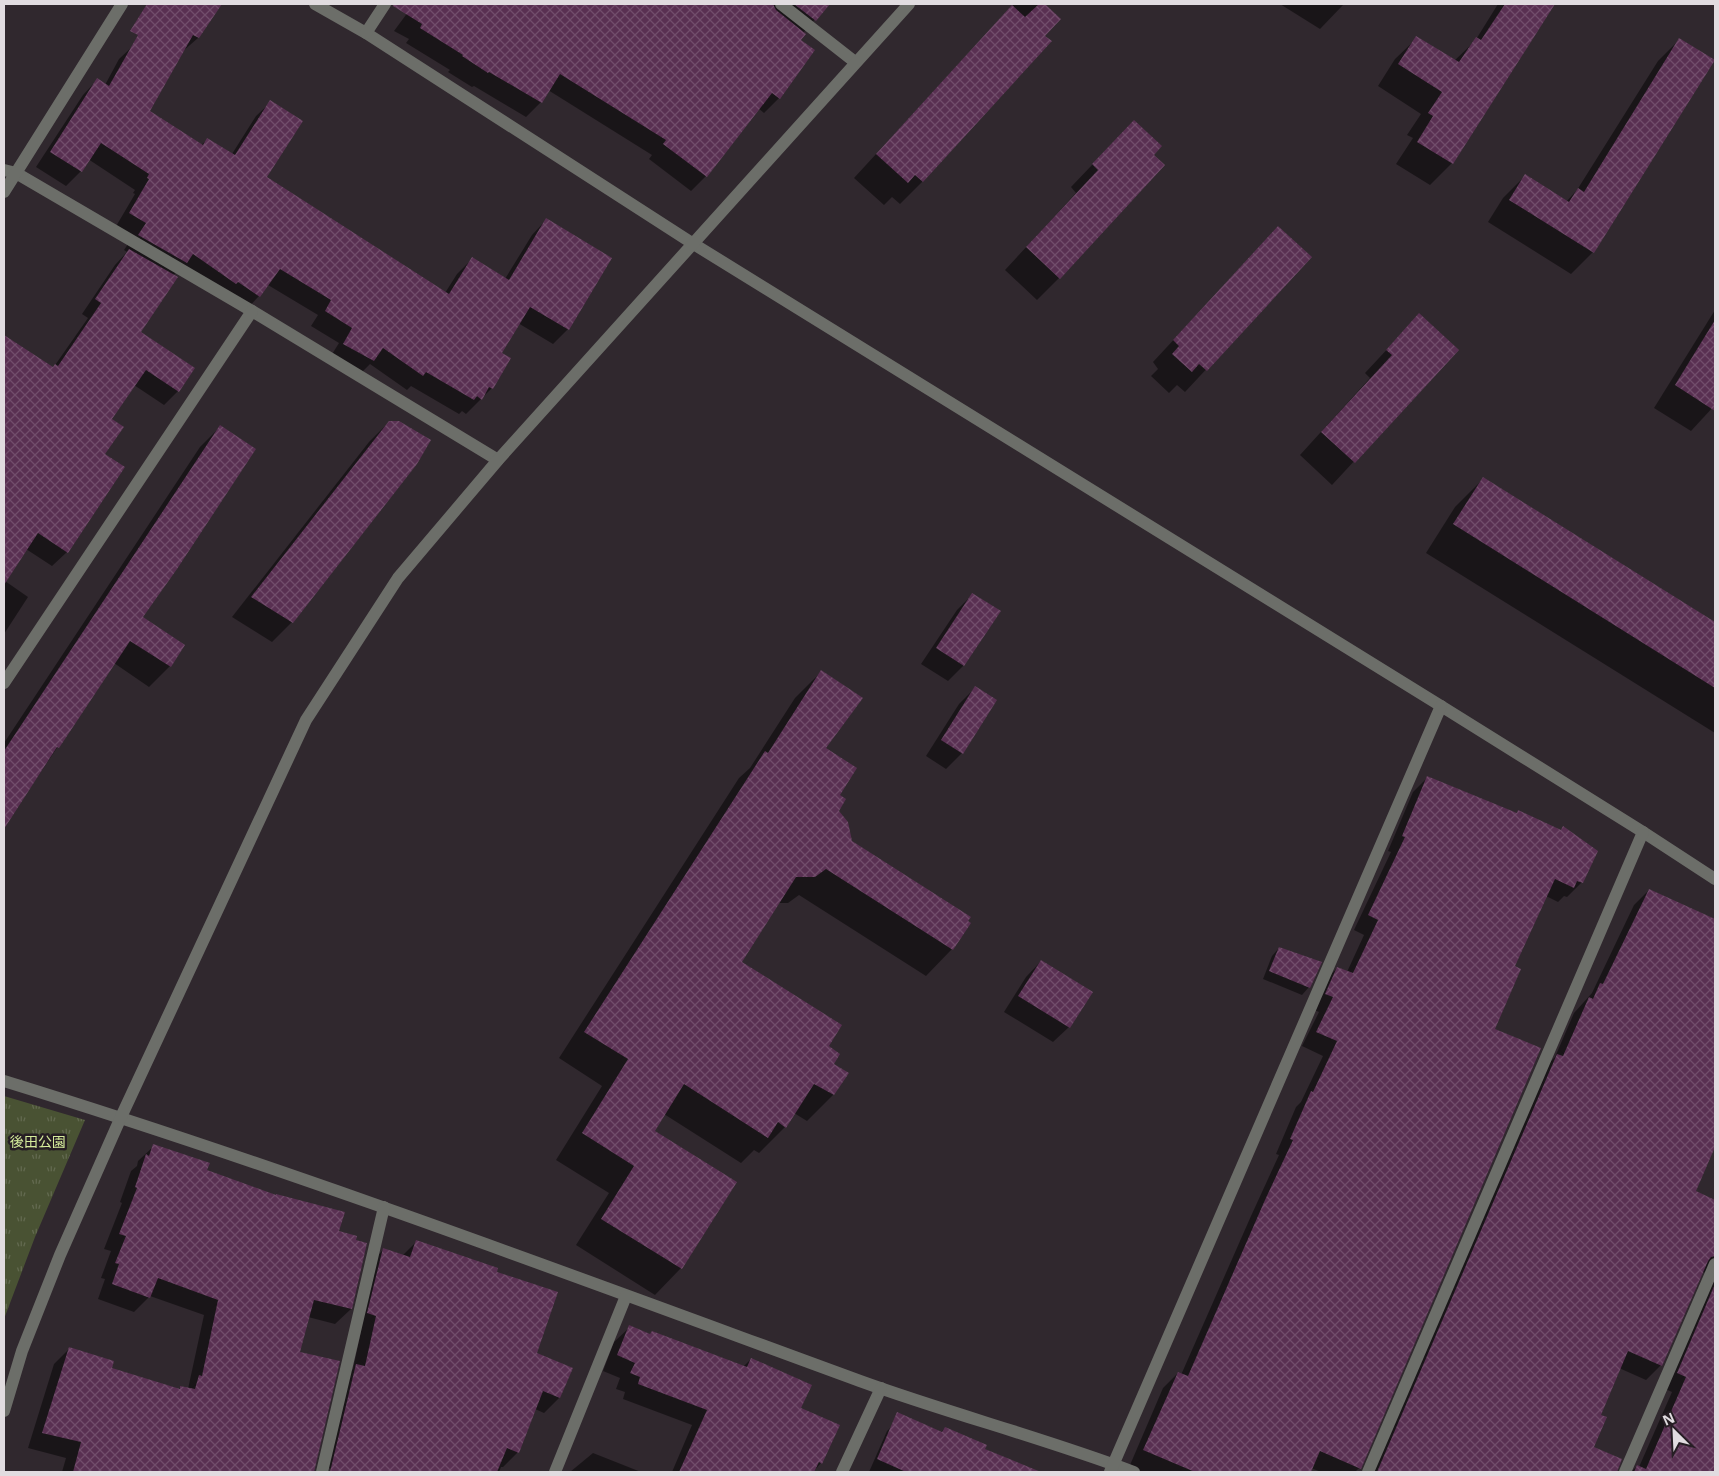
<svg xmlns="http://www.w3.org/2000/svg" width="1719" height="1476" font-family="'Noto Sans','Noto Sans JP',sans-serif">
	<defs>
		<pattern id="park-tufts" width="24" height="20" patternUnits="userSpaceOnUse" patternTransform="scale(1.25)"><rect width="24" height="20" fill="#495233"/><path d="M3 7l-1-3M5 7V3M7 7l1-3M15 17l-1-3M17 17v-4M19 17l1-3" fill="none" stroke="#636a50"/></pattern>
		<pattern id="building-cross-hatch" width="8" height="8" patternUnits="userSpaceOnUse" patternTransform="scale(1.25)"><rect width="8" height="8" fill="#593052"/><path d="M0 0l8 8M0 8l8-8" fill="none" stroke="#714d6b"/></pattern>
	</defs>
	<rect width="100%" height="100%" fill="#30282e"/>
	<path fill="url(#park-tufts)" d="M 4,1096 L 85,1120 L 35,1237 L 4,1319 Z"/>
	<g fill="#0007">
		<path d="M 159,4 L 209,4 L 217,9 L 198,38 L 182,52 L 148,112 L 201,145 L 207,140 L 232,154 L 256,116 L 271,102 L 265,177 L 445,293 L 457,274 L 472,259 L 505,279 L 532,235 L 546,220 L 611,258 L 568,329 L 553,344 L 518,323 L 500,354 L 492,388 L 466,414 L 462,411 L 459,414 L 411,386 L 407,390 L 370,364 L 359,375 L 329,359 L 339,343 L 311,326 L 318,315 L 268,285 L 259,296 L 245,311 L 179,269 L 173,276 L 139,332 L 178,391 L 164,405 L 134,385 L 111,420 L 103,454 L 67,552 L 52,566 L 26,549 L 5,581 L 28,597 L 4,634 L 4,336 L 53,368 L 88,318 L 82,314 L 115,265 L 127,252 L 124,250 L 132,238 L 115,228 L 135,194 L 133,193 L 135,190 L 88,159 L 81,171 L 66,186 L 36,167 L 83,95 L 97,80 L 105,85 L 119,59 L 135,44 Z"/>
		<path d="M 414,4 L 735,4 L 758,22 L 773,4 L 828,4 L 803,33 L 779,98 L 764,113 L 758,108 L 706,176 L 691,191 L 649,159 L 652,155 L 548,90 L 541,102 L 526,117 L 474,86 L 472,87 L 448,72 L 450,70 L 406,43 L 409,39 L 394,31 Z"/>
		<path d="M 1014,4 L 1043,4 L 1060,19 L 1044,36 L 1050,41 L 922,182 L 900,204 L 892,197 L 884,205 L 854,178 Z"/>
		<path d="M 1280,4 L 1344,4 L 1320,29 Z"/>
		<path d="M 1498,4 L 1553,4 L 1452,163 L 1430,185 L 1396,164 L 1413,138 L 1407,135 L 1421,114 L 1378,86 L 1395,59 L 1417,38 L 1454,61 L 1475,41 Z"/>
		<path d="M 1680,39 L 1593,252 L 1571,274 L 1488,222 L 1503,198 L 1525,176 L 1566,202 L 1577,190 L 1658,61 Z"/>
		<path d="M 1112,144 L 1059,278 L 1037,300 L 1005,270 L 1076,193 L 1071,187 Z"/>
		<path d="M 1257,250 L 1311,257 L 1185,392 L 1177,385 L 1169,393 L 1151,376 L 1158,369 L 1153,362 Z"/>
		<path d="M 1715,310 L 1715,405 L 1691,431 L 1654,408 Z"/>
		<path d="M 1419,315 L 1457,350 L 1332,485 L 1300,455 L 1370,378 L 1365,373 Z"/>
		<path d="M 389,422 L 292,622 L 272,642 L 232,617 L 369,442 Z"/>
		<path d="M 220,427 L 142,618 L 183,645 L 170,666 L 149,687 L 114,663 L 16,809 L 4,821 L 4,743 L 200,447 Z"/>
		<path d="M 1483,479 L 1715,624 L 1715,733 L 1426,553 L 1455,507 Z"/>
		<path d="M 973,594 L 963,666 L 948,681 L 921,664 L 957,610 Z"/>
		<path d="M 821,672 L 824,749 L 839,796 L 838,811 L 851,842 L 952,949 L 926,976 L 799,895 L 788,903 L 778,903 L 740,962 L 827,1046 L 832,1064 L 847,1074 L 833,1095 L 807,1121 L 794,1113 L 785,1127 L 759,1153 L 754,1150 L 741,1163 L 664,1114 L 654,1131 L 735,1182 L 681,1268 L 655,1295 L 576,1245 L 609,1193 L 556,1160 L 602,1086 L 559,1058 L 739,778 L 750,768 L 795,698 Z"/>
		<path d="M 975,688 L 962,753 L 946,769 L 926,756 L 959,704 Z"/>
		<path d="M 1428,777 L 1560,831 L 1564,827 L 1582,882 L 1567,897 L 1564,896 L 1558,902 L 1546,896 L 1513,967 L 1359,1468 L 1355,1472 L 1321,1472 L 1311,1468 L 1309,1472 L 1127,1472 L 1163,1388 L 1178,1373 L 1181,1375 L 1251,1216 L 1279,1155 L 1276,1154 L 1296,1107 L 1301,1102 L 1323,1056 L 1302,1046 L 1319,1012 L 1312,1009 L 1323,983 L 1337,968 L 1347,972 L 1364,935 L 1354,930 L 1391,852 L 1388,851 L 1413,792 Z"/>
		<path d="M 1649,890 L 1693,942 L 1715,952 L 1715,1139 L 1695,1191 L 1715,1201 L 1715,1208 L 1713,1213 L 1715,1214 L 1715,1472 L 1631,1472 L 1637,1466 L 1639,1467 L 1672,1392 L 1663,1388 L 1707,1273 L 1702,1272 L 1661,1365 L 1646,1380 L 1619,1368 L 1600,1415 L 1592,1448 L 1620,1459 L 1616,1472 L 1369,1472 L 1542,1070 L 1555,1057 L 1574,1013 L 1592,993 L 1634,905 Z"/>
		<path d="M 1279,948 L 1309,987 L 1302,995 L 1263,979 L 1272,956 Z"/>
		<path d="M 1041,961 L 1069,1027 L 1053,1042 L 1004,1012 L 1026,977 Z"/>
		<path d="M 154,1146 L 354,1240 L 366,1244 L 351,1309 L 335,1324 L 308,1317 L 298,1353 L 292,1461 L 289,1472 L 62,1472 L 66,1458 L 28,1448 L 54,1364 L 69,1349 L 110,1369 L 178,1390 L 181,1387 L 188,1389 L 204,1315 L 150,1296 L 134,1312 L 98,1299 L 105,1279 L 101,1278 L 111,1251 L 104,1249 L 122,1203 L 120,1202 L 131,1171 L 137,1166 L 138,1161 Z"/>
		<path d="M 417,1241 L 495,1273 L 535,1354 L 559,1398 L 544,1413 L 535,1409 L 518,1452 L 503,1467 L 501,1467 L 499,1472 L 333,1472 L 334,1469 L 321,1467 L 341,1381 L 353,1369 L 361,1331 L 368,1265 L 383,1250 L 402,1256 Z"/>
		<path d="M 630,1327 L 649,1335 L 652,1332 L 743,1367 L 751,1359 L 800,1408 L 821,1463 L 813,1472 L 672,1472 L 692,1425 L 623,1399 L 625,1392 L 616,1389 L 620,1378 L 603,1371 L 614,1342 Z"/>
		<path d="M 902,1416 L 940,1433 L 945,1428 L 984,1449 L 1038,1472 L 869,1472 L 887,1431 Z"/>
		<path d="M 593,1453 L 641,1472 L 570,1472 Z"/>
	</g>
	<g fill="url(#building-cross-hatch)">
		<path d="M 147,4 L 222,4 L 199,38 L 193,35 L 150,111 L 203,145 L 207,138 L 235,155 L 270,100 L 303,121 L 267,177 L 449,294 L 472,257 L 509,280 L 546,218 L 612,258 L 569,330 L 530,307 L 502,353 L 511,358 L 493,389 L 489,387 L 482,400 L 477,396 L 474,400 L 426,372 L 423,376 L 383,348 L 374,361 L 343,344 L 352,328 L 325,311 L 331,300 L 280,269 L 260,297 L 238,282 L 236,284 L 193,254 L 187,263 L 138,235 L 146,223 L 129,213 L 149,179 L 147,178 L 149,174 L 101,143 L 82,172 L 50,152 L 97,78 L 109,86 L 138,35 L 130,31 Z"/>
		<path d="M 393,4 L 773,4 L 776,10 L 806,34 L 801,40 L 815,50 L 780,99 L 772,93 L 707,177 L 663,144 L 666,140 L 560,74 L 542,103 L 489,72 L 488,73 L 462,56 L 463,55 L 420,28 L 422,24 L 393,6 Z"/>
		<path d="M 794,4 L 830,4 L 816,21 Z"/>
		<path d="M 1039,4 L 1045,4 L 1061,19 L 1045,36 L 1052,41 L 923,182 L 915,175 L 908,183 L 876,154 L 1012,5 L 1025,17 Z"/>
		<path d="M 1505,4 L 1555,4 L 1453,164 L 1417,142 L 1433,116 L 1428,113 L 1442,92 L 1398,64 L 1416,36 L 1459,62 L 1476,37 L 1481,40 Z"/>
		<path d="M 1679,38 L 1715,60 L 1594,253 L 1509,200 L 1525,174 L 1569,202 L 1578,188 L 1584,192 Z"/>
		<path d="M 1134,120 L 1162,146 L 1154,155 L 1165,165 L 1060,279 L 1026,247 L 1098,170 L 1092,164 Z"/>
		<path d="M 1278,226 L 1312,257 L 1207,371 L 1199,364 L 1192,372 L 1172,354 L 1179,346 L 1173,340 Z"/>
		<path d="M 129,249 L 178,277 L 141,332 L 195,368 L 179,392 L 146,370 L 112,419 L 124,427 L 105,454 L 125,467 L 68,553 L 38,533 L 4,585 L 4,335 L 53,367 L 55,364 L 58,366 L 101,303 L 95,299 Z"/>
		<path d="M 1419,313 L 1459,350 L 1355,463 L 1321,432 L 1392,355 L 1386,350 Z"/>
		<path d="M 1715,320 L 1715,411 L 1675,385 Z"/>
		<path d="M 389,421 L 399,421 L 431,440 L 417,464 L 293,623 L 251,597 Z"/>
		<path d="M 220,425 L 256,449 L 177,569 L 143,617 L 185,645 L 171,667 L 130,641 L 59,748 L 57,747 L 4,829 L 4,751 Z"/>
		<path d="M 1483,477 L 1715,622 L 1715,688 L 1453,524 Z"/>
		<path d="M 972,593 L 1001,611 L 964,666 L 936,648 Z"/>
		<path d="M 821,670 L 863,698 L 826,748 L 857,768 L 840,795 L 846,799 L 839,811 L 848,822 L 852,841 L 971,917 L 968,921 L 971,923 L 953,950 L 826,869 L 815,877 L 796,877 L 742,962 L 842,1025 L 829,1046 L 840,1054 L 834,1064 L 849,1073 L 834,1095 L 814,1084 L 786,1128 L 778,1122 L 768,1138 L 684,1084 L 655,1131 L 737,1182 L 682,1269 L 601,1219 L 634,1166 L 582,1133 L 628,1059 L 584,1032 L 765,751 L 768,753 Z"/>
		<path d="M 975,686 L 997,700 L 963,754 L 941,740 Z"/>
		<path d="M 1427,776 L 1517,813 L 1518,810 L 1561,830 L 1563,826 L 1598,851 L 1583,883 L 1577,881 L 1574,888 L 1555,879 L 1515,966 L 1521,969 L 1495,1029 L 1541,1048 L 1361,1469 L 1320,1451 L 1311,1472 L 1195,1472 L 1143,1450 L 1178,1372 L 1188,1376 L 1265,1200 L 1293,1140 L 1290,1139 L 1311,1091 L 1313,1092 L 1337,1041 L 1316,1032 L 1333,997 L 1325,994 L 1337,967 L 1353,973 L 1378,920 L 1368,915 L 1405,837 L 1402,836 Z"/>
		<path d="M 1649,889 L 1715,919 L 1715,1147 L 1696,1191 L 1715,1200 L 1715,1256 L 1711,1257 L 1708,1261 L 1662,1366 L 1628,1351 L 1601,1415 L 1607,1417 L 1594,1447 L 1622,1459 L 1617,1472 L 1377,1472 L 1557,1054 L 1563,1056 L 1589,997 L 1593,999 L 1600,983 L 1603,984 Z"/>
		<path d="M 1279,947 L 1322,962 L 1310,988 L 1269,971 Z"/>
		<path d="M 1041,960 L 1093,992 L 1070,1028 L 1018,996 Z"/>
		<path d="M 153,1144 L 210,1163 L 207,1170 L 276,1195 L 276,1194 L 345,1212 L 339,1231 L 357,1236 L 356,1240 L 367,1243 L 352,1309 L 314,1300 L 300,1352 L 340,1361 L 314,1472 L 73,1472 L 81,1442 L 42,1433 L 69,1347 L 114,1361 L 112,1368 L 180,1389 L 180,1386 L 195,1389 L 199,1375 L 202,1376 L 218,1300 L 158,1278 L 150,1298 L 112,1284 L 119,1264 L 115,1263 L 126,1236 L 119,1234 L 137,1188 L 135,1187 L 146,1154 L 149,1156 Z"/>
		<path d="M 416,1240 L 498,1268 L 497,1272 L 558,1292 L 537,1353 L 573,1368 L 560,1398 L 543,1391 L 519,1453 L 507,1448 L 497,1472 L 330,1472 L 356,1364 L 365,1366 L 376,1316 L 367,1313 L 383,1248 L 410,1257 Z"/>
		<path d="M 1715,1284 L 1715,1472 L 1634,1472 L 1637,1465 L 1646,1469 L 1686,1377 L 1677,1373 Z"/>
		<path d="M 629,1325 L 650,1334 L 652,1331 L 747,1367 L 751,1358 L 812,1385 L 801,1408 L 840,1425 L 822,1464 L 819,1462 L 814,1472 L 679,1472 L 707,1410 L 638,1384 L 640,1377 L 630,1373 L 635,1363 L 617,1355 Z"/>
		<path d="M 897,1412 L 942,1432 L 945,1427 L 987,1445 L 985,1449 L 1041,1472 L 906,1472 L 877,1459 Z"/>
	</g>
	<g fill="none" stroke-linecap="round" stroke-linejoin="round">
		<g stroke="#6c6e69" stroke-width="12">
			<path d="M 315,4 L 366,33 L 692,243 L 1441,706 L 1643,832 L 1715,879"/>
			<path d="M 781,4 L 855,62"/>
			<path d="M 366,33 L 385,4"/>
			<path d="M 4,170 L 16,173 L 252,311 L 498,460"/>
			<path d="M 4,192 L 122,4"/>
			<path d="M 4,683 L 252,311"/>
			<path d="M 4,1081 C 293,1170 576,1277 860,1381 C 951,1414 1044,1438 1134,1472"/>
			<path d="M 4,1411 L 22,1351 L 60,1255 L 121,1117 L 306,720 L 398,578 L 498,460 L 909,4"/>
			<path d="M 322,1472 L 384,1207"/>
			<path d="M 555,1472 L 626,1296"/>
			<path d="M 842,1472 L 881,1388"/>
			<path d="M 1110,1472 L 1441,706"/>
			<path d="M 1368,1472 L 1643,832"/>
			<path d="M 1625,1472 L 1715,1264"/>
		</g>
	</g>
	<g text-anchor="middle" stroke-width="5" stroke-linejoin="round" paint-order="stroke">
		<g font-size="14" fill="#d6ed9c" stroke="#261e24">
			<text x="38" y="1147">後田公園</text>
		</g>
	</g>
	<rect width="1719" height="1476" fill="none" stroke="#e1dce0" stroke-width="10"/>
	<g transform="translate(1674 1431) rotate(336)" stroke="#261e24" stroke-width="4" paint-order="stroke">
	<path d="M0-4L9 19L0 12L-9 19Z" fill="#e1dce0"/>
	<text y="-8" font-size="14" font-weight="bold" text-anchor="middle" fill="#e1dce0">N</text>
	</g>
</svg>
